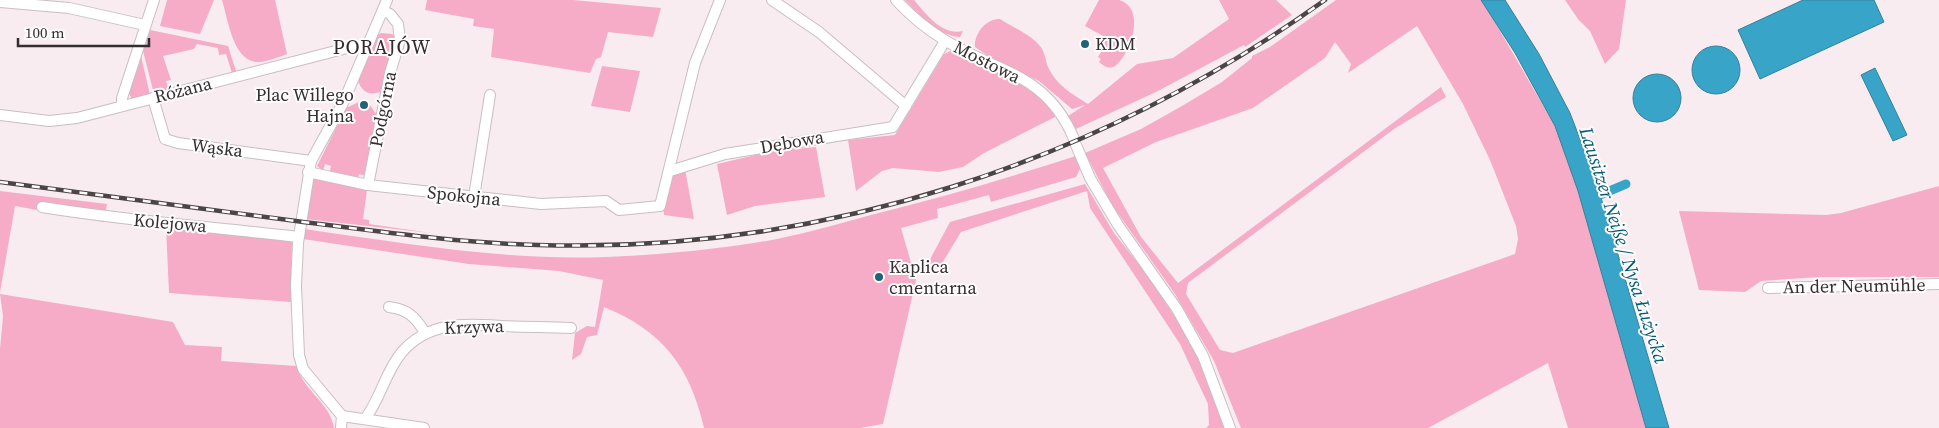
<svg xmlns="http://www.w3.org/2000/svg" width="1939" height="428" font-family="'Source Serif 4',serif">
	<rect width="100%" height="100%" fill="#f8ecf0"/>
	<g fill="#f6acc6" fill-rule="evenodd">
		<path d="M 167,0 L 214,0 L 200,34 L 160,26 Z"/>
		<path d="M 222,0 L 275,0 L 287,54 C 279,57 269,61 260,62 C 233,64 228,19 222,0 Z"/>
		<path d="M 427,0 L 573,0 L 661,8 L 653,37 L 608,32 L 601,57 L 596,59 L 590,73 L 491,57 L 494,29 L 473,26 L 474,19 L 425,10 Z"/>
		<path d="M 905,0 L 914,0 C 926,14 942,36 963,31 L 960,37 C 936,35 920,16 905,0 Z"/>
		<path d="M 1099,0 C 1105,0 1113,0 1119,0 C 1150,9 1126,63 1113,67 C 1107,69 1103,65 1099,62 L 1101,59 L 1098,57 L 1103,49 L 1098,45 L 1103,36 L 1085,26 Z"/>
		<path d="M 1219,0 L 1276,0 L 1292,15 L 1245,47 L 1244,45 L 1158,91 L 1076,129 L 1068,116 L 1085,105 L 1072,109 L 1039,81 L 994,60 L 975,47 C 974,34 986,18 1000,19 C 1012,27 1030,34 1039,45 C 1045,51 1045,59 1048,67 C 1056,85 1072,94 1088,104 L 1137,64 L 1173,58 L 1229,19 Z"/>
		<path d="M 1336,0 L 1481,0 L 1485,5 L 1555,126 L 1578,191 L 1646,428 L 1568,428 L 1548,363 L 1428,428 L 1241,428 L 1214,361 L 1175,294 L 1112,205 L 1085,153 L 1141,129 L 1182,106 L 1222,82 L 1252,58 L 1252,56 L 1270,47 ZM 1417,26 L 1463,104 L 1490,160 L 1516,226 L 1518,239 L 1515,254 L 1233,353 L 1220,350 L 1186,294 L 1188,283 L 1394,129 L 1446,97 L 1441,87 L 1178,283 L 1141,237 L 1103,168 L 1156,142 L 1253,108 L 1325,58 L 1335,42 L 1351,64 L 1348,73 Z"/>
		<path d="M 1565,0 L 1626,0 L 1619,49 L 1605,64 L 1590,31 L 1578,19 Z"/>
		<path d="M 150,30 L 228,46 L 236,71 L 232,73 L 226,54 L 219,55 L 218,48 L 197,44 L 194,49 L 163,56 L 171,80 L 166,81 L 169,90 L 154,94 L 143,51 Z"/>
		<path d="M 381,33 L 392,34 L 396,37 L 383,91 C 371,96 363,94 358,81 L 378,35 Z"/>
		<path d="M 953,50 C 981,64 1047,87 1055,117 L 984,153 L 963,167 L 939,172 L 893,168 L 882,171 L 856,191 L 848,140 L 895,135 L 944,54 Z"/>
		<path d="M 141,56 L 150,95 L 132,99 L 129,94 Z"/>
		<path d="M 602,66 L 640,71 L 630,112 L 591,106 Z"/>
		<path d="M 361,101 L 370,105 L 378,117 L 366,176 L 359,174 L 358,181 L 329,174 L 331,166 L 325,164 L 323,171 L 317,166 L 346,108 Z"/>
		<path d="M 816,147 L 825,197 L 755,206 L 727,215 L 717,164 L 772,151 Z"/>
		<path d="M 1076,156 L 1081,167 L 1076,177 L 991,202 L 989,195 L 937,209 L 938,218 L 901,228 L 916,280 L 883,424 L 860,428 L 704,428 C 690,367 663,331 604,307 L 597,335 L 587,337 L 581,354 L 572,360 L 575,333 L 587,326 L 595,327 L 603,280 L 559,271 L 469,264 L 303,239 L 304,229 C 404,243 505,261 606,257 C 657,255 710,250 760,242 C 797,236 834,225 871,215 C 940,198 1008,178 1076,156 Z"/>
		<path d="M 685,169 L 694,219 L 664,215 L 663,206 L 672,172 Z"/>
		<path d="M 315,178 L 367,190 L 363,219 L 369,220 L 369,224 L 431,233 L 305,219 L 310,181 Z"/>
		<path d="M 1085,184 L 1114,233 L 1148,276 L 1192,343 L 1206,373 L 1225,428 L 1206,428 L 1209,425 L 1208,404 L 1180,344 L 1090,208 L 1087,191 L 961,232 L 938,270 L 928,263 L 950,222 Z"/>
		<path d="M 1939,186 L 1939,277 L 1820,277 L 1761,281 L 1745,292 L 1699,290 L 1679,211 L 1826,215 L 1841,213 Z"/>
		<path d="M 0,191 L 107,204 L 104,222 L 15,206 L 0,292 Z"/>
		<path d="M 166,227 L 292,240 L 291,302 L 169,293 Z"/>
		<path d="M 0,294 L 173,322 L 185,345 L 222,347 L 221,361 L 297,366 C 303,391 330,402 334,428 L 0,428 L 0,349 L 3,316 Z"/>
	</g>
	<g fill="#37a4c8" stroke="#36819a">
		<path d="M 1481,0 L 1505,0 L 1539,54 L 1570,113 L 1588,160 L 1604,207 L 1669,428 L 1646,428 L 1578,191 L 1555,126 L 1515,53 Z"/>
		<path d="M 1803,0 L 1874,0 L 1884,22 L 1760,79 L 1738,30 Z"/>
		<circle cx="1716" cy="70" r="24"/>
		<path d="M 1875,68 L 1907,135 L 1893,141 L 1861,75 Z"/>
		<circle cx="1657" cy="98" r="24"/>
	</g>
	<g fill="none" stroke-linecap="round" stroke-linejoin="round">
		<path stroke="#37a4c8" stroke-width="9" d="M 1600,195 L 1626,184"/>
		<g stroke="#c9bec1" stroke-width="12">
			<g id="minor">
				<path d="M 772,0 L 819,32 L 906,106"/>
				<path d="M 896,0 C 910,15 925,28 943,39 C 997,73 1046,72 1074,139"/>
				<path d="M 0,2 L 69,8 L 145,25"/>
				<path d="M 153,98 L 165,139 L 178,143 L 311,161"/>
				<path d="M 122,106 L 122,98 L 154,0"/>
				<path d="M 0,115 L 49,121 L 77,118 L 351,47 L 365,47"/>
				<path d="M 1076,145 L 1090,178 L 1118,225 L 1177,309 L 1203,356 L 1230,428"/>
				<path d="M 670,171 L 725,154 L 893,127 L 945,41"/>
				<path d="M 308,172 L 368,185 L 541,204 L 606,201 L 619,210 L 660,206 L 695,63 L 720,0"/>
				<path d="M 368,185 L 390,73 L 400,40 L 398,24 L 390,14 L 383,11"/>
				<path d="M 474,197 L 490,95"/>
				<path d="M 42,207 C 127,221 213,227 298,237"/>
				<path d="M 1768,288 L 1939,284"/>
				<path d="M 389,307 C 407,309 416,317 425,333"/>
				<path d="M 342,416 L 424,428"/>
				<path d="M 365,419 C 381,398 385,372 402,352 C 429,321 465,324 502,326 C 525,327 548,327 571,328"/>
				<path d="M 341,428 L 342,416 L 303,369 L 299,355 L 296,286 L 298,243 L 311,161 L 343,103 L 387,0"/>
			</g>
		</g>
		<use href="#minor" stroke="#fff" stroke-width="10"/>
		<g stroke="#4a4546" stroke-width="4.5">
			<path id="rail" d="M 0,182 C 99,195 197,208 296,221 C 376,231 457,243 538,245 C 819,254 1097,163 1325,0"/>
		</g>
		<use href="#rail" stroke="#fffcfd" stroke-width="2.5" stroke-dasharray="8" stroke-linecap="butt"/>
	</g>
	<g fill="#226176" stroke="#fffcfd" stroke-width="2">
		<circle cx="1085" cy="44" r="5"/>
		<circle cx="364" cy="105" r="5"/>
		<circle cx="879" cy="277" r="5"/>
	</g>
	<g text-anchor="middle" stroke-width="4" stroke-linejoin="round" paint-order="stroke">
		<g font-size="18" fill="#332f30" stroke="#fffcfd" text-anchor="start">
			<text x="1095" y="50">KDM</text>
			<text x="354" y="101" text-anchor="end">Plac Willego<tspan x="354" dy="21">Hajna</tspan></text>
			<text x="889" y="273">Kaplica<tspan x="889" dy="21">cmentarna</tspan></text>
		</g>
		<g font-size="18" fill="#332f30" stroke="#fffcfd">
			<text transform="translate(987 62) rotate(27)" y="6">Mostowa</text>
			<text transform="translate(183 90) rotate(-14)" y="6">Różana</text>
			<text transform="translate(383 109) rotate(-79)" y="6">Podgórna</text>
			<text transform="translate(792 142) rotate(-10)" y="6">Dębowa</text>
			<text transform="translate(217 148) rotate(7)" y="6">Wąska</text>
			<text transform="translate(464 196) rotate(6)" y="6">Spokojna</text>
			<text transform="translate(170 223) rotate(5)" y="6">Kolejowa</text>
			<text transform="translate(1854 286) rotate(-1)" y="6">An der Neumühle</text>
			<text transform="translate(474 327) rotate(-2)" y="6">Krzywa</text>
		</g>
		<g font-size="19" font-style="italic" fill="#005b74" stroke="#fffcfd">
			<text transform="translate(1624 245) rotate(72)" y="7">Lausitzer Neiße / Nysa Łużycka</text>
		</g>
		<g font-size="20" letter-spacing="1" fill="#32292c" stroke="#fffcfd">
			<text x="382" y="54">PORAJÓW</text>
		</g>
	</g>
	<path d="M18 38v8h131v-8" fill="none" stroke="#332f30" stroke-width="2.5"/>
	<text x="25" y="38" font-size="15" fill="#332f30" stroke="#fffcfd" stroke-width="4" paint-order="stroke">100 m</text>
</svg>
